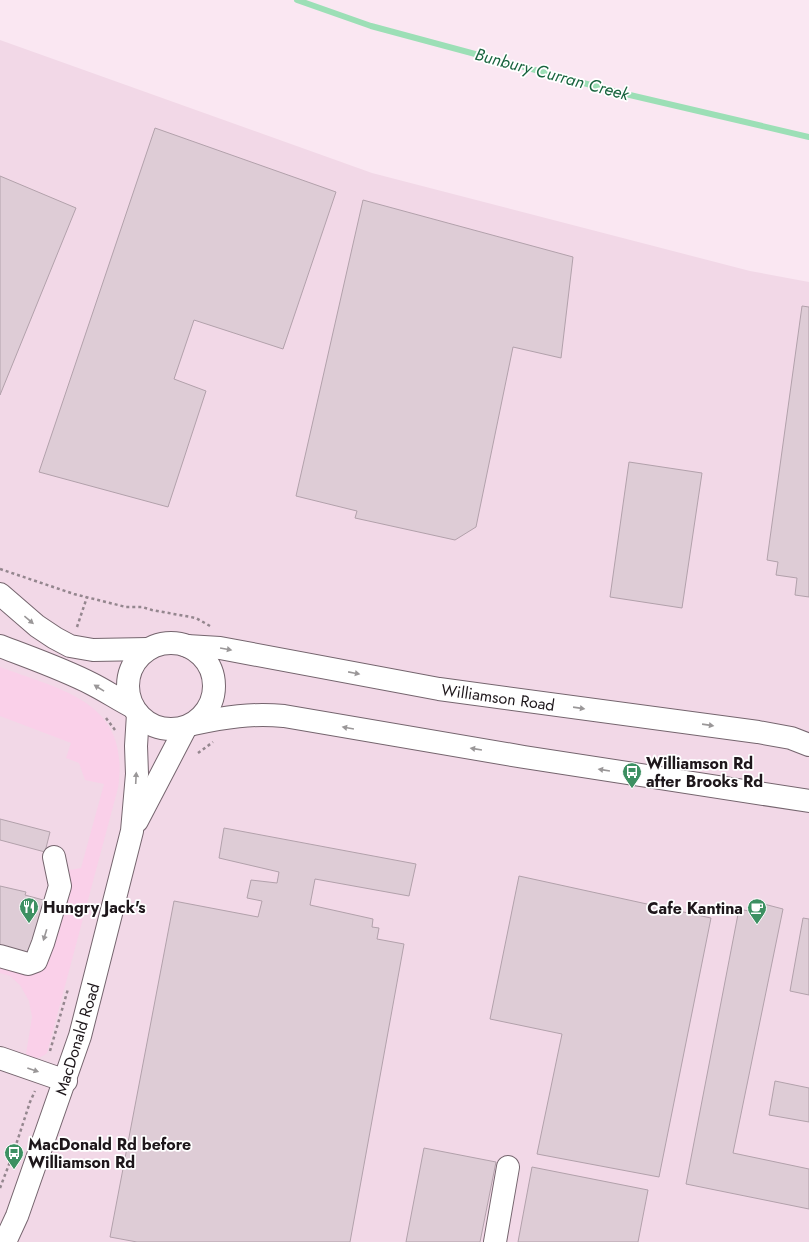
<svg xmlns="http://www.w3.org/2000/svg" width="809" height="1242" font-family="Jost,sans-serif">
	<rect width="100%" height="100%" fill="#fae7f2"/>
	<path fill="#f2d8e7" d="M 0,40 L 372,173 L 750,271 L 809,282 L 809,1242 L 0,1242 Z"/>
	<path fill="#fad0e9" d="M 0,667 C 64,691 131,702 118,788 L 47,1053 C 41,1058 32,1061 26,1054 L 32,1017 L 29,1001 L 20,985 L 10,976 L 0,973 L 0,964 L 36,973 L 41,972 L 43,968 L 64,871 L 81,868 L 104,784 L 85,780 L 79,763 L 66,758 L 71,743 L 0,716 Z"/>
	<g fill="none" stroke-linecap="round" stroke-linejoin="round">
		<path stroke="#9cdfb6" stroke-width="6" d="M 297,0 L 371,26 L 617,92 L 809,137"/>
	</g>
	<g fill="#deccd6" stroke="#b2a1ab">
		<path d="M 155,128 L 336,192 L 283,349 L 194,320 L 174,379 L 206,391 L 168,507 L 39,472 Z"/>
		<path d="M 0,176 L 76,208 L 0,395 Z"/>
		<path d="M 363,200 L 573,257 L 561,358 L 513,347 L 476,527 L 455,540 L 355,518 L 357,511 L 296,496 Z"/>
		<path d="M 802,306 L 809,307 L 809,597 L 795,595 L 797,578 L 776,575 L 778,562 L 767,560 Z"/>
		<path d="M 629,462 L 702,473 L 682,608 L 610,597 Z"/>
		<path d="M 0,819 L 50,832 L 45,852 L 0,840 Z"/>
		<path d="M 224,828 L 416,864 L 409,896 L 315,879 L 310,905 L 373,919 L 372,927 L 379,928 L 377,939 L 404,944 L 350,1242 L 137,1242 L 110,1237 L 174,901 L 258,917 L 262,901 L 247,898 L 251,880 L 277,883 L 279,872 L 219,858 Z"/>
		<path d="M 519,876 L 711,918 L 659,1177 L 537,1154 L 562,1034 L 490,1019 Z"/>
		<path d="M 0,886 L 26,892 L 25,895 L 47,901 L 28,956 L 0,949 Z"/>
		<path d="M 760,903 L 783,909 L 733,1153 L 809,1169 L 809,1209 L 686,1184 L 739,909 L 758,913 Z"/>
		<path d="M 803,918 L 809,919 L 809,995 L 790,991 Z"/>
		<path d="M 775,1081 L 809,1088 L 809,1122 L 769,1115 Z"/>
		<path d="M 424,1148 L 496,1162 L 480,1242 L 406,1242 Z"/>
		<path d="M 532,1167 L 648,1190 L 638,1242 L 518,1242 Z"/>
	</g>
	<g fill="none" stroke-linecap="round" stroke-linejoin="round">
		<g stroke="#75656e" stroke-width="24">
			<g id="minor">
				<path d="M 137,821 L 186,727"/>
				<path d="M 0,956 L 28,964 L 36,961 L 43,943 L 60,886 L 54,857"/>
				<path d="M 0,1058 L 66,1081"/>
				<path d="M 5,1242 L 17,1216 L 80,1036 L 132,831 L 137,774 L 136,746 L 138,714"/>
				<path d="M 495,1242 L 508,1167"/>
			</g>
		</g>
		<g stroke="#75656e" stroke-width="24">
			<g id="major">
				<path d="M 0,594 L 37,626 L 55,638 L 70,646 L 93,650 L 148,649"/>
				<circle cx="171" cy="686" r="43"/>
				<path d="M 0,646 C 31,658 63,669 92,684 C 106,691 119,700 133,707"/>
				<path d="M 187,646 L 220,648 L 439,689 L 758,732 L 791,738 L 809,745"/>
				<path d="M 193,724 C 225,717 252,713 284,716 L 524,757 L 809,801"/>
			</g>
		</g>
		<g stroke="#94868e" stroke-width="2.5" stroke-dasharray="3 3" stroke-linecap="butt">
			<path d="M 0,569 L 74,594 L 126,607 L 142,607 L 152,610 L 196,618 L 210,626"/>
			<path d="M 77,627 L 87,597"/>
			<path d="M 106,718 L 115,730"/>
			<path d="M 198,753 L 213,742"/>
			<path d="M 50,1051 L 68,989"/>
			<path d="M 0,1188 L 13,1154 L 30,1102 L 35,1091"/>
		</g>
		<use href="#minor" stroke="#fff" stroke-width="22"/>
		<use href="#major" stroke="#fff" stroke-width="22"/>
	</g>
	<defs><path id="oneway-solid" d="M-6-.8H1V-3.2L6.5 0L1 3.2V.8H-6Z"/></defs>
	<g fill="#9a9798">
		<use href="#oneway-solid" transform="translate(29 620) rotate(40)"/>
		<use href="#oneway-solid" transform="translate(226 649) rotate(10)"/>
		<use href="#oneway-solid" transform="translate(354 673) rotate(11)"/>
		<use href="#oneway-solid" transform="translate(99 688) rotate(-148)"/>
		<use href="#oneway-solid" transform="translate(579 708) rotate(8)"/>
		<use href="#oneway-solid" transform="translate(708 725) rotate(8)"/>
		<use href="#oneway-solid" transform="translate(348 728) rotate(-170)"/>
		<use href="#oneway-solid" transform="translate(476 749) rotate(-171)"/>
		<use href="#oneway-solid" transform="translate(604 770) rotate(-171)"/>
		<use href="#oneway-solid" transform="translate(136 778) rotate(-87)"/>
		<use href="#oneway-solid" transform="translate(45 935) rotate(107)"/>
		<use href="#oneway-solid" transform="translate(33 1070) rotate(19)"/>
	</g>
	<defs>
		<g id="bus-pin" transform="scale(1)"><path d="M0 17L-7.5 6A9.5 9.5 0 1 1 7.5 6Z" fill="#3d9062" stroke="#fff"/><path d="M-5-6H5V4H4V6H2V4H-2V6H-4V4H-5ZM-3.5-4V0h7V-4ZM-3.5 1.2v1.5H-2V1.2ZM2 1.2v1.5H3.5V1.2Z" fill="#fff"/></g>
		<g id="restaurant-pin" transform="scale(1)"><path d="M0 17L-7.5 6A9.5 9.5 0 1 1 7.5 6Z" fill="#3d9062" stroke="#fff"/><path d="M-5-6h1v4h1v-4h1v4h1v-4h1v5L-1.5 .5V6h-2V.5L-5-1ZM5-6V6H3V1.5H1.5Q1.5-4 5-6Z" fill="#fff"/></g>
		<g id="cafe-pin" transform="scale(1)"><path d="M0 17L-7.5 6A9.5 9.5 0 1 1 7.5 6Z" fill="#3d9062" stroke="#fff"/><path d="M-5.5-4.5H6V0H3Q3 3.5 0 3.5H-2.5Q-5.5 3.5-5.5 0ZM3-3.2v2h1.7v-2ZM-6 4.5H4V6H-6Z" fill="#fff"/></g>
	</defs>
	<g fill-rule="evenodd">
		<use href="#bus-pin" x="632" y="772"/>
		<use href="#restaurant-pin" x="29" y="907"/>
		<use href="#cafe-pin" x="757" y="908"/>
		<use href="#bus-pin" x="14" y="1153"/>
	</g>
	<g text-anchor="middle" stroke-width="3.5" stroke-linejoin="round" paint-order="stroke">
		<g font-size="16" fill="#1e171b" stroke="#fff">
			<text transform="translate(498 697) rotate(8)" y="6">Williamson Road</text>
			<text transform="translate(77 1039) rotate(-73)" y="6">MacDonald Road</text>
		</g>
		<g font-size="16" font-weight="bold" fill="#1e171b" stroke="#fff" text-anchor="start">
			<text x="646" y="769">Williamson Rd<tspan x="646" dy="18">after Brooks Rd</tspan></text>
			<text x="43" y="913">Hungry Jack's</text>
			<text x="743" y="914" text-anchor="end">Cafe Kantina</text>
			<text x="28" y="1150">MacDonald Rd before<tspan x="28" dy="18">Williamson Rd</tspan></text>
		</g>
		<g font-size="17" font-style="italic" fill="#18643e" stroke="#fff">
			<text transform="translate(552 74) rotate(15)" y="6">Bunbury Curran Creek</text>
		</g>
	</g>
</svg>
